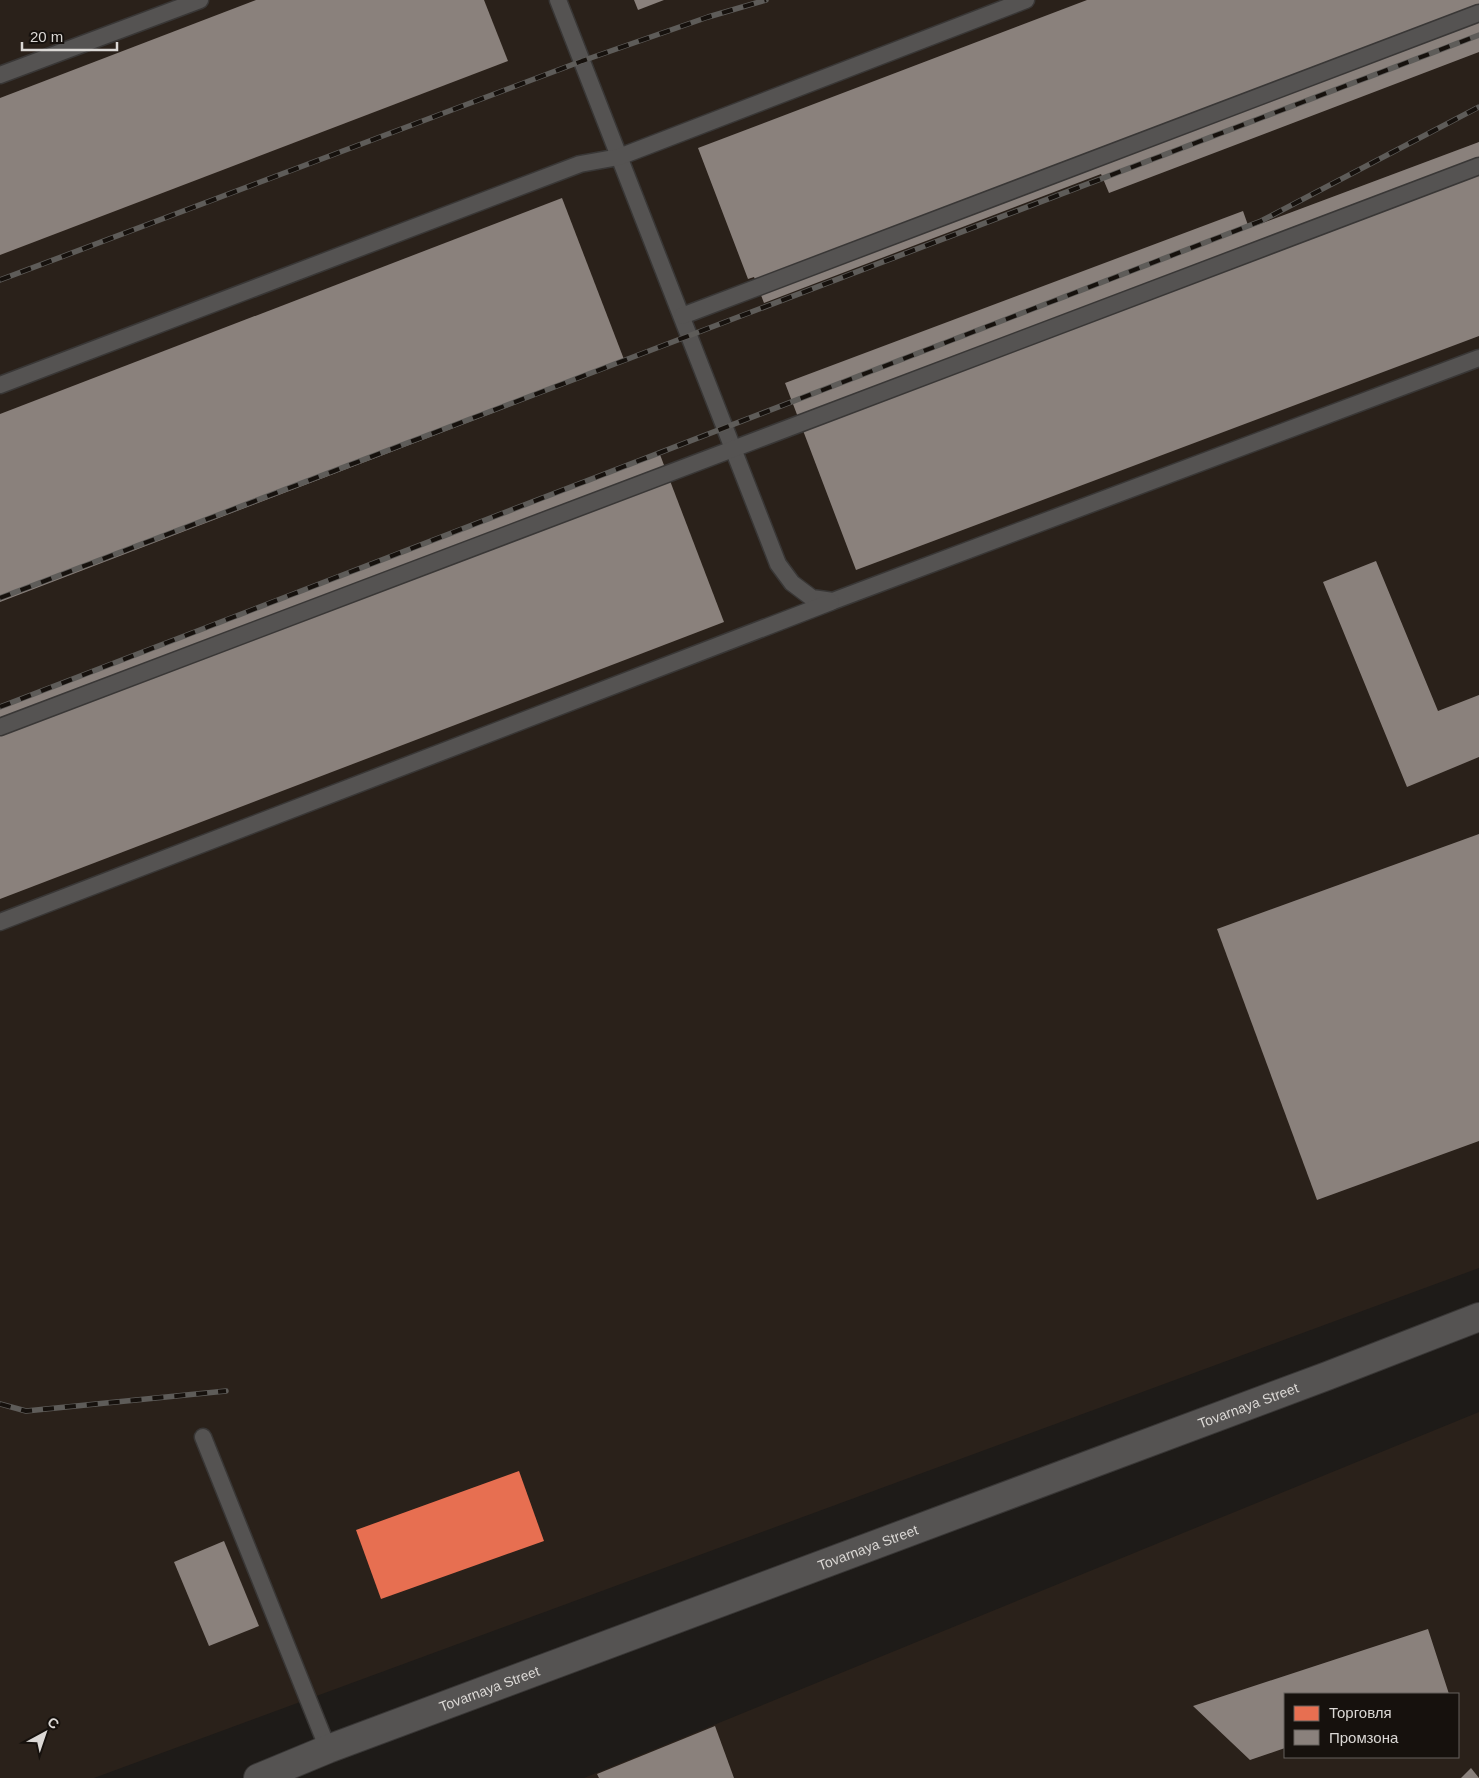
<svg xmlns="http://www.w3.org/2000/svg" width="1479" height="1778" font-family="Arial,sans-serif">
	<rect width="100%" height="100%" fill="#1e1b18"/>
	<g fill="#2a211a" fill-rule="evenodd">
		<path d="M 0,0 L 1479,0 L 1479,1268 L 94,1778 L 0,1778 Z"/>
		<path d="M 1479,1412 L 1479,1778 L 584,1778 ZM 1285,1694 L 1458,1694 L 1458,1757 L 1285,1757 Z"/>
	</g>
	<path fill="#e76f51" d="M 519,1471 L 544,1541 L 381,1599 L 356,1530 Z"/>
	<g fill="#8a817c">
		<path d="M 256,0 L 484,0 L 508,61 L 0,255 L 0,98 Z"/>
		<path d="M 634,0 L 664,0 L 638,10 Z"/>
		<path d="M 1087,0 L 1479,0 L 1479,52 L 1109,193 L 1101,174 L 764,303 L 754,277 L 748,279 L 698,148 Z"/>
		<path d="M 1479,142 L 1479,336 L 856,570 L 785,383 L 1243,211 L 1249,228 Z"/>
		<path d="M 562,198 L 625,362 L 0,602 L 0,414 Z"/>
		<path d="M 659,452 L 724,622 L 0,899 L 0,705 Z"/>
		<path d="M 1376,561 L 1438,711 L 1479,695 L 1479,757 L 1407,787 L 1323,582 Z"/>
		<path d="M 1479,834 L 1479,1141 L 1317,1200 L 1217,929 Z"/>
		<path d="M 224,1541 L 259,1626 L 209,1646 L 174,1562 Z"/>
		<path d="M 1428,1629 L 1449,1694 L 1285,1694 L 1285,1748 L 1250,1760 L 1193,1706 Z"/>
		<path d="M 715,1726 L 734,1778 L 599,1778 L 597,1774 Z"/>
		<path d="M 1471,1768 L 1479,1778 L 1461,1778 Z"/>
	</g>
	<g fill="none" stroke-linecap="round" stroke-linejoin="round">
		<g stroke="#393736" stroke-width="19">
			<g id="lane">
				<path d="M 558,0 L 778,564 L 792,583 L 812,598 L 833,601 L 1479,358"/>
				<path d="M 0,75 L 200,0"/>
				<path d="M 682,316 L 1479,13"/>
				<path d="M 0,385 L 580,164 L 619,157 L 1026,0"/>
				<path d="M 0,727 L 1479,166"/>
				<path d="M 0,922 L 831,602"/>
				<path d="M 203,1437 L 328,1749"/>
			</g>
		</g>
		<g stroke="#393736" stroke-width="30">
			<g id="secondary">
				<path id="s1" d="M 258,1778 L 328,1749 L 1327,1376 L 1479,1317"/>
			</g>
		</g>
		<use href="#lane" stroke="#555352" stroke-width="16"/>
		<use href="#secondary" stroke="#555352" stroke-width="28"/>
		<g stroke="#5e5c59" stroke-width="5.5">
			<g id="rail">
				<path d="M 0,280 L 582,61 L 708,17 L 766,0"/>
				<path d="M 0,598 L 1479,35"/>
				<path d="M 0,707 L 1261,221 L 1479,107"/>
				<path d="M 0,1404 L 26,1411 L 226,1391"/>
			</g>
		</g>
		<use href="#rail" stroke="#16110d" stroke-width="4" stroke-dasharray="11" stroke-linecap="butt"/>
	</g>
	<g text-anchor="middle" stroke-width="5" stroke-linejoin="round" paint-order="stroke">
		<g font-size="14" fill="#dbd8d5" stroke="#16110d">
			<text dy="5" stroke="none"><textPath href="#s1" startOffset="1058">Tovarnaya Street</textPath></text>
			<text dy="5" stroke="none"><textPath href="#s1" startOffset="652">Tovarnaya Street</textPath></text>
			<text dy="5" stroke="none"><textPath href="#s1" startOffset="248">Tovarnaya Street</textPath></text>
		</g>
	</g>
	<rect x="1284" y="1693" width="175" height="65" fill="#16110d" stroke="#65615d"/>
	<rect x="1294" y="1706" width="25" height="15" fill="#e76f51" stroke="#65615d"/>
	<text x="1329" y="1718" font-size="15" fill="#dbd8d5">Торговля</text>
	<rect x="1294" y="1730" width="25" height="15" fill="#8a817c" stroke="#65615d"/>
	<text x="1329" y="1743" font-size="15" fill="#dbd8d5">Промзона</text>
	<g transform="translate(45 1733) rotate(40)" stroke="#16110d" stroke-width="4" paint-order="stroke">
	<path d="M0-4L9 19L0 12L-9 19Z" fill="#dbd8d5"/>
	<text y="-8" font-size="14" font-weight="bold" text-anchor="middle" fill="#dbd8d5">С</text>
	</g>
	<path d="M22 42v8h95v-8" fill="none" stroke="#dbd8d5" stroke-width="2.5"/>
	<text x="30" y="42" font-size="15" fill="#dbd8d5" stroke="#16110d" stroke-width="4" paint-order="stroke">20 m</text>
</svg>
